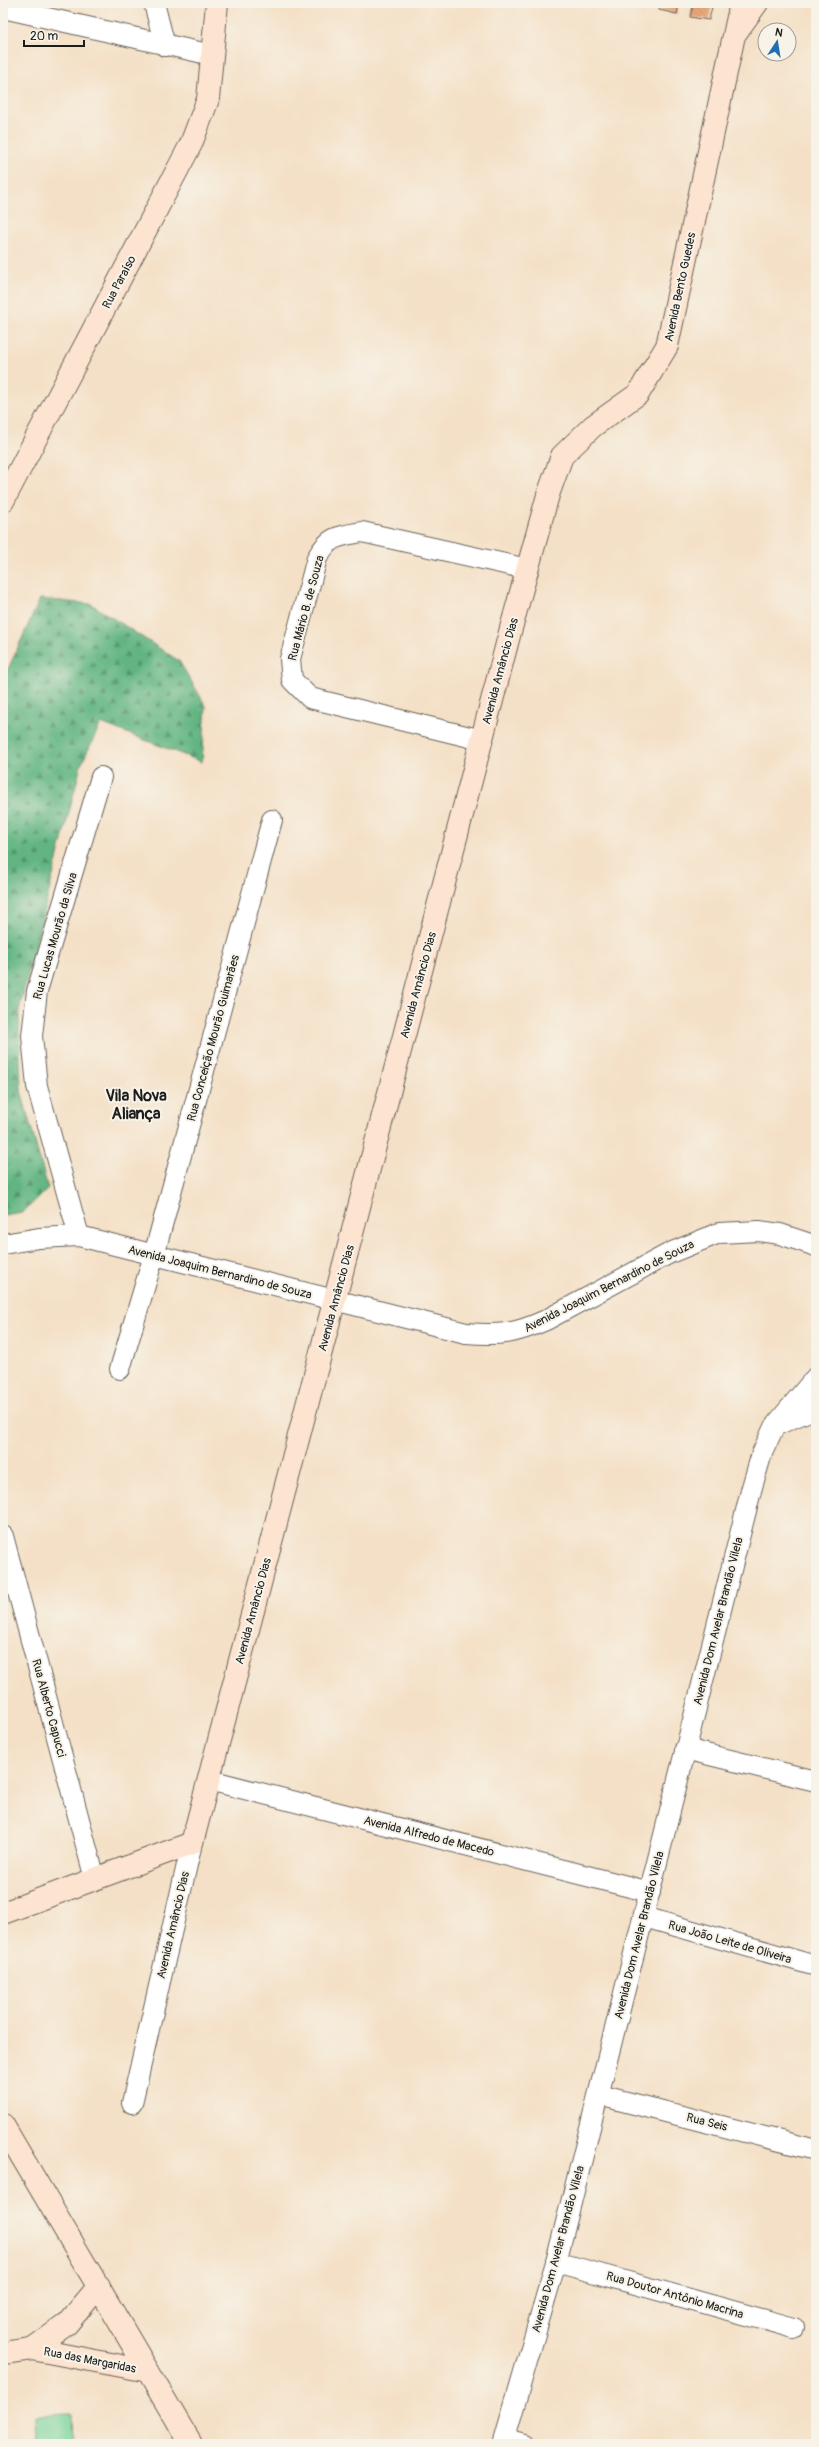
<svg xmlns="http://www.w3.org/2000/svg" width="819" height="2447" font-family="Pangolin,sans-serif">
	<defs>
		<pattern id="forest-firs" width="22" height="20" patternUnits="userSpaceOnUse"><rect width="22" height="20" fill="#62b582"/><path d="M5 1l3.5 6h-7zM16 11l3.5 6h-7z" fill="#50926a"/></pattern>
		<pattern id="building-back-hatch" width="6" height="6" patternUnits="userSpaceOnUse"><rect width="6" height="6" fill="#e7a16e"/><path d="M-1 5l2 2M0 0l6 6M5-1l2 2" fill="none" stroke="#ba825a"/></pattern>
	</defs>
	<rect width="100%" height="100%" fill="#f7f3e8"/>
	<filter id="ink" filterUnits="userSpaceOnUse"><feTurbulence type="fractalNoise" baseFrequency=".025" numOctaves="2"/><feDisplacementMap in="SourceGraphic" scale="8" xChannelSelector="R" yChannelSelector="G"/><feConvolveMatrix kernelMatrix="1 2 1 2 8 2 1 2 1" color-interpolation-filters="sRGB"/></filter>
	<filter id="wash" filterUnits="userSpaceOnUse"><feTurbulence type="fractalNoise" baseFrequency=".012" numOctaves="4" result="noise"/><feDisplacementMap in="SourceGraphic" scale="16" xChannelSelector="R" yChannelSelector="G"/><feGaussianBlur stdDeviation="0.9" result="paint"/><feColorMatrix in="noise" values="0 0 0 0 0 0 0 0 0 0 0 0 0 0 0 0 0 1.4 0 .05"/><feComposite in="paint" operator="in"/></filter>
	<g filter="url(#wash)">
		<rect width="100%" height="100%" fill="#f4e0c6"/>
		<path fill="url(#forest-firs)" stroke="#3f684f" d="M 40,599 L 91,604 L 179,661 L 206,706 L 202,762 L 101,723 L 81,765 L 19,1010 L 21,1091 L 48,1189 L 23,1212 L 3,1215 L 3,680 Z"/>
		<path fill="#79d39a" stroke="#4a785b" d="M 72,2414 L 73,2444 L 36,2444 L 35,2415 Z"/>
		<g id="blocks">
			<g fill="url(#building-back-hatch)">
				<path d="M 623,3 L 645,3 L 644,8 Z"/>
				<path d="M 660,3 L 679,3 L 677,14 L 659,10 Z"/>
				<path d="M 694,3 L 713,3 L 709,20 L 690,17 Z"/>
			</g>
		</g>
	</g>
	<g filter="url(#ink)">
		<use href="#blocks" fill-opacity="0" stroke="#686158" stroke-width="1"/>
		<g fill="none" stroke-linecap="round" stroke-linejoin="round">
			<g stroke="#686158" stroke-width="22">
				<g id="street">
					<path d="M 154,3 L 165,46"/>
					<path d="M 3,8 L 212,55"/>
					<path d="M 482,740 L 310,698 L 292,680 L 290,659 L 317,558 C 329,536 338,536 362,532 L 527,569"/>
					<path d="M 79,1236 L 37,1086 L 32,1036 L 37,991 L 101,777"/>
					<path d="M 3,1244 L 39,1238 L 79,1236 L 466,1333 C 500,1336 515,1334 546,1320 L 670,1253 L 719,1233 L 759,1231 L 780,1234 L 816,1246"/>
					<path d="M 120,1369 L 154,1255 L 272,820"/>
					<path d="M 779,1424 L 816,1408"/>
					<path d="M 3,1536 L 95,1879"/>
					<path d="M 685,1749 L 816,1781"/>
					<path d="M 209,1780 L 650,1892"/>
					<path d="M 644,1917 L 816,1966"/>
					<path d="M 599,2095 L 816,2150"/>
					<path d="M 132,2103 L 192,1843"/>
					<path d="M 556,2262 L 794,2328"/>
					<path d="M 505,2439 L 526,2444"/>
					<path d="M 503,2444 L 556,2262 L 752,1487 L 762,1453 L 774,1427 L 816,1377"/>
				</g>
			</g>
			<g stroke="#686158" stroke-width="24">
				<g id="secondary">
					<path d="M 737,31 L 757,3"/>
					<path d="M 3,501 L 191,144 L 208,99 L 217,3"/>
					<path d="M 3,1913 L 192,1843 L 510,632 L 548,495 L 562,456 L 593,426 L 638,394 L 667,346 L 741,3"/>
					<path d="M 3,2125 L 191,2444"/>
					<path d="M 32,2349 L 67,2324 L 99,2286"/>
					<path d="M 3,2353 L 32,2349 L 148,2371"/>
				</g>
			</g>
			<use href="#street" stroke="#fff" stroke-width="20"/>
			<use href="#secondary" stroke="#fde4d1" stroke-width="22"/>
		</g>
	</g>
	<g text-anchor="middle" stroke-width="4" stroke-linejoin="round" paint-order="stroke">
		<g font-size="12" fill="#1c1c1c" stroke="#f7f3e8">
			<text transform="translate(119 282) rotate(-62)" y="4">Rua Paraíso</text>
			<text transform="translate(680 287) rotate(-78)" y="4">Avenida Bento Guedes</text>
			<text transform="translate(306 608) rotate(-75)" y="4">Rua Mário B. de Souza</text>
			<text transform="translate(500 671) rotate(-75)" y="4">Avenida Amâncio Dias</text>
			<text transform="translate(55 936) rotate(-74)" y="4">Rua Lucas Mourão da Silva</text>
			<text transform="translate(418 985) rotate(-75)" y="4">Avenida Amâncio Dias</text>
			<text transform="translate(213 1038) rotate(-75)" y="4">Rua Conceição Mourão Guimarães</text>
			<text transform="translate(220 1272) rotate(14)" y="4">Avenida Joaquim Bernardino de Souza</text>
			<text transform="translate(609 1286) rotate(-27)" y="4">Avenida Joaquim Bernardino de Souza</text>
			<text transform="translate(336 1298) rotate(-75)" y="4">Avenida Amâncio Dias</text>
			<text transform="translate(253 1611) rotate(-75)" y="4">Avenida Amâncio Dias</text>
			<text transform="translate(718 1621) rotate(-76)" y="4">Avenida Dom Avelar Brandão Vilela</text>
			<text transform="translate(49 1708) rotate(75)" y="4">Rua Alberto Capucci</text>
			<text transform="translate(429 1836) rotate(14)" y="4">Avenida Alfredo de Macedo</text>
			<text transform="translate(173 1925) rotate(-77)" y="4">Avenida Amâncio Dias</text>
			<text transform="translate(639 1935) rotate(-76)" y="4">Avenida Dom Avelar Brandão Vilela</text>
			<text transform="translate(730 1942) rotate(16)" y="4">Rua João Leite de Oliveira</text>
			<text transform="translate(707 2122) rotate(14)" y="4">Rua Seis</text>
			<text transform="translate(558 2249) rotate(-75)" y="4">Avenida Dom Avelar Brandão Vilela</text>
			<text transform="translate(675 2295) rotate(16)" y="4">Rua Doutor Antônio Macrina</text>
			<text transform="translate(90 2360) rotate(11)" y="4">Rua das Margaridas</text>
		</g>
		<g font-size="16" font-weight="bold" fill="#1c1c1c" stroke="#f7f3e8">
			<text x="136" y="1101">Vila Nova<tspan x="136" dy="18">Aliança</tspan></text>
		</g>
	</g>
	<rect width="819" height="2447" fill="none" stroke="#f7f3e8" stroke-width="16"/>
	<g transform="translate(777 42) rotate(12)"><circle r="19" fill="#f7f3e8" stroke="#9f9d96"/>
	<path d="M0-3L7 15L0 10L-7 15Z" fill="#1f6fb2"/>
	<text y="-6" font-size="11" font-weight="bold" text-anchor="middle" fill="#1c1c1c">N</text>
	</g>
	<path d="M24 40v6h60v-6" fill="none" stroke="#1c1c1c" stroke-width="2"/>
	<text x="30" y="40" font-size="12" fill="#1c1c1c" stroke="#f7f3e8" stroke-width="3" paint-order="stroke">20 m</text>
</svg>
